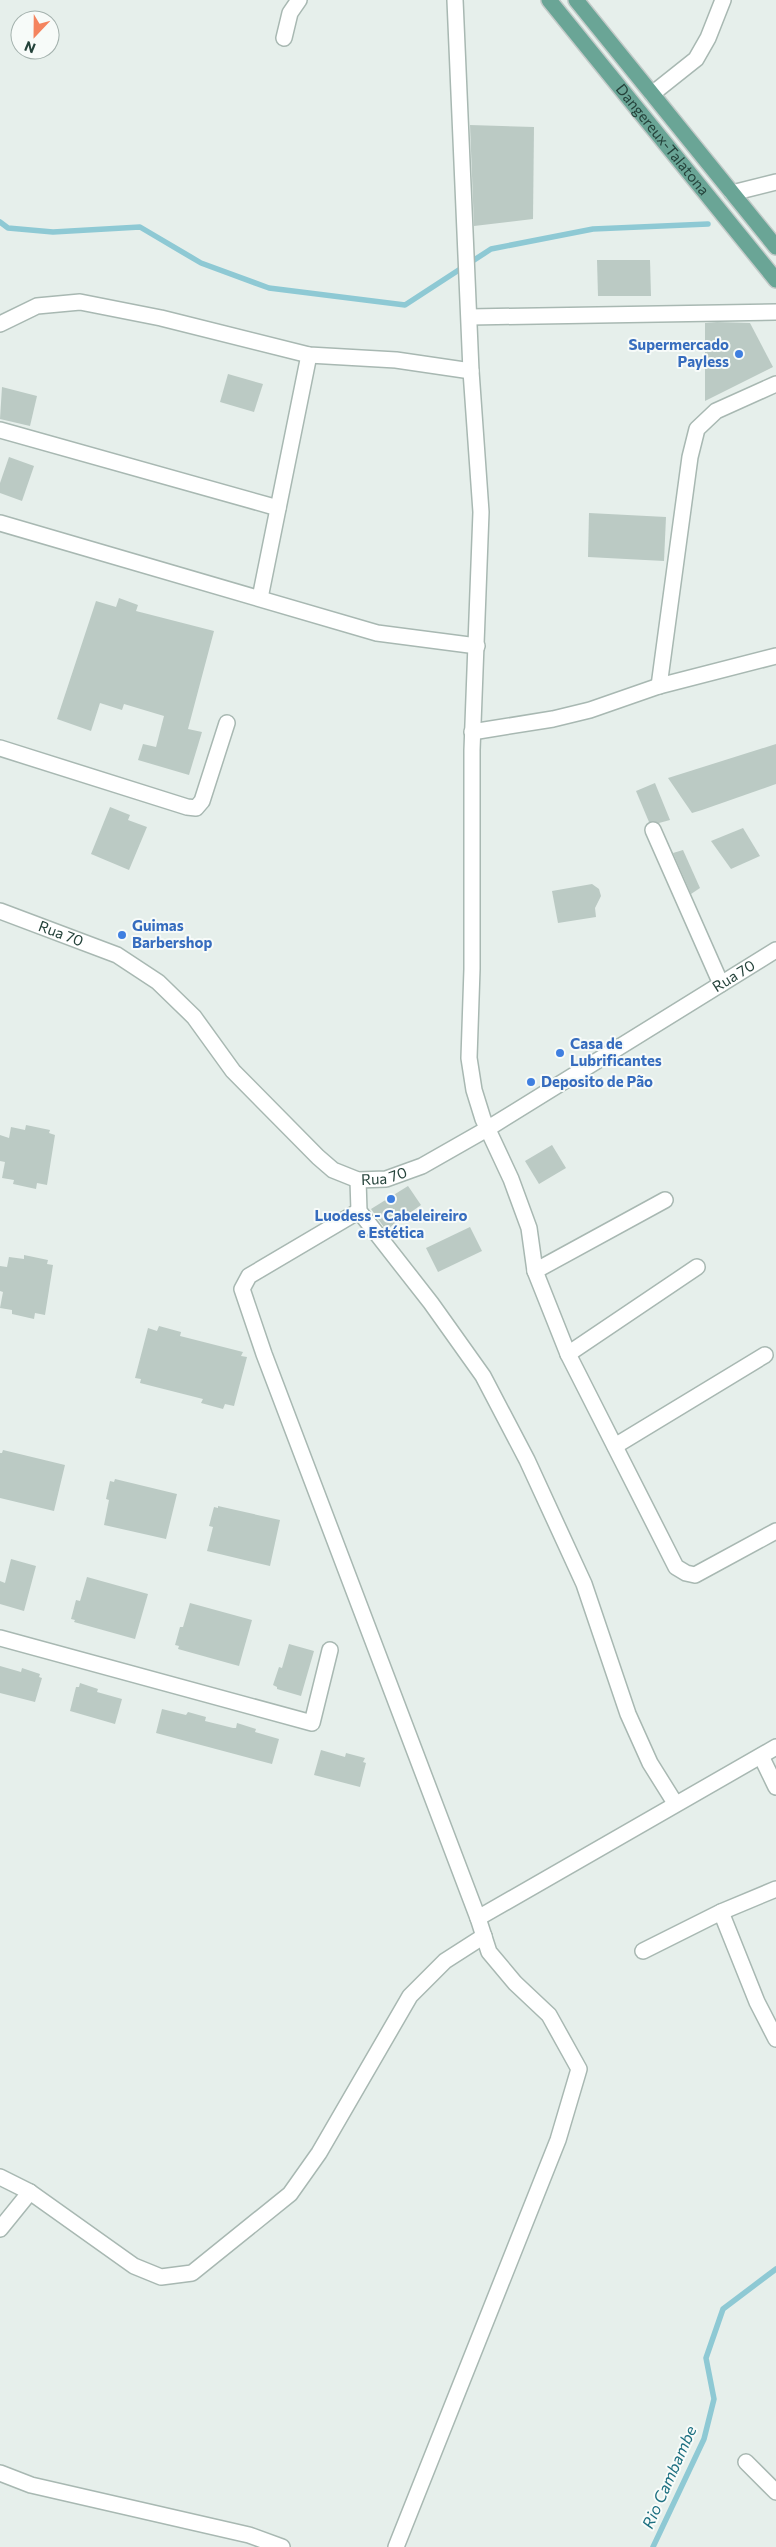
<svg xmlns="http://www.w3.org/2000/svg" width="776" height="2547" font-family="Commissioner,sans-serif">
	<rect width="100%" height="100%" fill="#e6efeb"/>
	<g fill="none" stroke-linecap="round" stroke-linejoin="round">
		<g stroke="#8ec9d4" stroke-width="5.5">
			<path d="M 0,222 L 8,228 L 53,232 L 140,227 L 201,263 L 269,288 L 405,305 L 491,249 L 593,229 L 708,224"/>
			<path d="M 653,2547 L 704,2439 L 714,2399 L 706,2358 L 723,2309 L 776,2269"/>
		</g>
	</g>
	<g fill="#bbcac4">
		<path d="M 470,125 L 534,127 L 533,219 L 474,226 Z"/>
		<path d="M 597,260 L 650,260 L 651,296 L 598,296 Z"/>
		<path d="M 717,322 L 750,323 L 773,367 L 705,401 L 705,323 Z"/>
		<path d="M 228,374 L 263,384 L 254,412 L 220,402 Z"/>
		<path d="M 2,387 L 37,396 L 30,426 L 0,419 Z"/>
		<path d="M 9,457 L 34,466 L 22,501 L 0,493 L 0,483 Z"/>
		<path d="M 589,513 L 666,517 L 664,561 L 588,557 Z"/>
		<path d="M 119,598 L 138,605 L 136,611 L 214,631 L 188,729 L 202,732 L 189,775 L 138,760 L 143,744 L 156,747 L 164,716 L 124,704 L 122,710 L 100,703 L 91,731 L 57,719 L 96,601 L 116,607 Z"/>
		<path d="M 776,744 L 776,784 L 702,810 L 692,813 L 668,778 Z"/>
		<path d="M 655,783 L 670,820 L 659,823 L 649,822 L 636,791 Z"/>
		<path d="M 110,807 L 130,815 L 128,820 L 147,827 L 129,870 L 91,854 Z"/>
		<path d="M 743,828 L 760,856 L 731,869 L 711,841 Z"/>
		<path d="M 683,850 L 700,888 L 691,894 L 673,853 Z"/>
		<path d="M 592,884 L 599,889 L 601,896 L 595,908 L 596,917 L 558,923 L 552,891 Z"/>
		<path d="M 26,1125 L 50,1130 L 49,1133 L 55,1135 L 47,1185 L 37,1183 L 36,1189 L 13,1184 L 14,1180 L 2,1178 L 5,1162 L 0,1161 L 0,1135 L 9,1138 L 11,1127 L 25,1130 Z"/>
		<path d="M 552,1145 L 566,1168 L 539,1184 L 525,1161 Z"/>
		<path d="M 408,1186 L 421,1205 L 386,1230 L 371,1209 Z"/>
		<path d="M 470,1227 L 482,1251 L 438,1272 L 426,1248 Z"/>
		<path d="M 24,1255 L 48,1260 L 47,1264 L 53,1265 L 45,1315 L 35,1313 L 34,1319 L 12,1314 L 12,1310 L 0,1308 L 3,1292 L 0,1291 L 0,1266 L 7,1267 L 9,1257 L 24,1259 Z"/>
		<path d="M 159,1326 L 181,1332 L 180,1336 L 243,1352 L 241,1356 L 247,1357 L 234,1406 L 225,1404 L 223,1409 L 201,1403 L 203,1399 L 140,1383 L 141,1379 L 135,1378 L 148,1328 L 157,1331 Z"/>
		<path d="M 3,1450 L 65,1465 L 54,1511 L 0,1498 L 0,1453 L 2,1453 Z"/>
		<path d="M 115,1479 L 177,1494 L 166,1539 L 104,1525 L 109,1500 L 106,1499 L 110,1481 L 114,1482 Z"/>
		<path d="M 218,1506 L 280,1520 L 270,1566 L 207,1551 L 213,1527 L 209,1526 L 214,1507 L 218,1508 Z"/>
		<path d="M 11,1559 L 36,1566 L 24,1611 L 0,1604 L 0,1581 L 5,1583 Z"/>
		<path d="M 87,1577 L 148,1594 L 135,1639 L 74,1622 L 75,1620 L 71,1619 L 76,1600 L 80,1601 Z"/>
		<path d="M 190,1603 L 252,1620 L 239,1666 L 178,1649 L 179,1646 L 175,1645 L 180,1627 L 183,1627 Z"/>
		<path d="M 289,1644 L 314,1651 L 301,1696 L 277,1689 L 277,1687 L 273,1685 L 279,1667 L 282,1668 Z"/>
		<path d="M 0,1666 L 21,1672 L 22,1668 L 40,1674 L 39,1677 L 42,1678 L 35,1702 L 0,1693 Z"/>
		<path d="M 80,1683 L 98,1689 L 97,1692 L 122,1699 L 115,1724 L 70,1711 L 76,1687 L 79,1687 Z"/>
		<path d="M 162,1709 L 186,1715 L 188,1712 L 206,1717 L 205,1721 L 233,1728 L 236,1728 L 237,1723 L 256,1729 L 255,1732 L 279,1739 L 272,1764 L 156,1733 Z"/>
		<path d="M 321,1750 L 345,1757 L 346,1753 L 365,1758 L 363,1762 L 366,1763 L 360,1787 L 314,1775 Z"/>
	</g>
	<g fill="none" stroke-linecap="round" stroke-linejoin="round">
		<g stroke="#a8b8b2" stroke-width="18">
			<g id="minor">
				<path d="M 455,0 L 471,371 L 481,512 L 472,750 L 472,969 L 469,1058 L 474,1090 L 483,1119 L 511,1179 L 529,1228 L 535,1271 L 568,1354 L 676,1567 L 686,1573 L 695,1575 L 776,1531"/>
				<path d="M 284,38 L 290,13 L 299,0"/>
				<path d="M 652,94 L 696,59 L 708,38 L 723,0"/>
				<path d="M 732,193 L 776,182"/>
				<path d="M 470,317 L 776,312"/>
				<path d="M 0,324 L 37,306 L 80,302 L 161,318 L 309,355 L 396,360 L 471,371"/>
				<path d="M 0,430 L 278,508"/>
				<path d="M 0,523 L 377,633 L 477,646"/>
				<path d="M 260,598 L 309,355"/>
				<path d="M 659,686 L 690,457 L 697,429 L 716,411 L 776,384"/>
				<path d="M 472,732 L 553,719 L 590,710 L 659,686 L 776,656"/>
				<path d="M 0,748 L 187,807 L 196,808 L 202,801 L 227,723"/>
				<path d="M 653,830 L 721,984"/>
				<path id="s1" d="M 0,911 L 117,955 L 158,982 L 194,1017 L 233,1071 L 318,1157 L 333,1170 L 358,1180 L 386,1179 L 422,1166 L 487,1129 L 776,950"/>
				<path d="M 358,1180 L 359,1211 L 431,1303 L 483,1376 L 527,1460 L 584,1584 L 628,1714 L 650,1763 L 675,1803"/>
				<path d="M 359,1211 L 249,1276 L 242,1289 L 264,1354 L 478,1918 L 489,1952 L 515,1983 L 549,2015 L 579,2069 L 558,2140 L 396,2547"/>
				<path d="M 535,1271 L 665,1200"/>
				<path d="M 568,1354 L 697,1267"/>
				<path d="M 615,1446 L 765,1355"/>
				<path d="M 0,1638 L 312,1723 L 330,1650"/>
				<path d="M 761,1756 L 776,1787"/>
				<path d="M 721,1912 L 757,2002 L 776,2039"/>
				<path d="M 478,1918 L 776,1747"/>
				<path d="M 643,1951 L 721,1912 L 776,1889"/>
				<path d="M 0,2177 L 30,2192 L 134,2266 L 161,2277 L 192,2273 L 290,2194 L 319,2153 L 410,1996 L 445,1961 L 484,1936"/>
				<path d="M 0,2229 L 30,2192"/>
				<path d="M 746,2462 L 776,2492"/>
				<path d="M 0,2473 L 31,2485 L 249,2535 L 282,2547"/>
			</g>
		</g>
		<g stroke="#c2cac8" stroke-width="18">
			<g id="major">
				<path id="s2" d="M 549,0 L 776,280"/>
				<path d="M 576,0 L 776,247"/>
			</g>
		</g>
		<use href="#minor" stroke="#fff" stroke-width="15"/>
		<use href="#major" stroke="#6aa596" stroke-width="15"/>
	</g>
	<g fill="#3f7fe0" stroke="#f7fbf9" stroke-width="2">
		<circle cx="739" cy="354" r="5"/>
		<circle cx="122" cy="935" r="5"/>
		<circle cx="560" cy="1053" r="5"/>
		<circle cx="531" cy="1082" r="5"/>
		<circle cx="391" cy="1199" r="5"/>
	</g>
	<g text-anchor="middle" stroke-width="4" stroke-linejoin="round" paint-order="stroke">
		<g font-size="15" fill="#24423a" stroke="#f7fbf9">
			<text dy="5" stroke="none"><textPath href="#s2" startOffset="180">Dangereux-Talatona</textPath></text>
			<text dy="5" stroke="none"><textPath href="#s1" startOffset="65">Rua 70</textPath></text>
			<text dy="5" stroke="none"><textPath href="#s1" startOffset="890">Rua 70</textPath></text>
			<text dy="5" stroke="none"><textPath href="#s1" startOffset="485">Rua 70</textPath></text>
		</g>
		<g font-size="15" font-weight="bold" fill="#366cbe" stroke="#f7fbf9" text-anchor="start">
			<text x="729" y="350" text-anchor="end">Supermercado<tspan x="729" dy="17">Payless</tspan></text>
			<text x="132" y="931">Guimas<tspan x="132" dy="17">Barbershop</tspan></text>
			<text x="570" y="1049">Casa de<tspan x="570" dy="17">Lubrificantes</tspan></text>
			<text x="541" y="1087">Deposito de Pão</text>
			<text x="391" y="1221" text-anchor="middle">Luodess - Cabeleireiro<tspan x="391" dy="17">e Estética</tspan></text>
		</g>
		<g font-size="16" font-style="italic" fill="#1c6f80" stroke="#f7fbf9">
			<text transform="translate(669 2477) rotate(-66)" y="6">Rio Cambambe</text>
		</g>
	</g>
	<g transform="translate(35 35) rotate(202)"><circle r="24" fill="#f7fbf9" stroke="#a3b1ad"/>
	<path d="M0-4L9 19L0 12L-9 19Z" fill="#f4845f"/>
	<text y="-8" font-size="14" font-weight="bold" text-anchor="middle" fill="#24423a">N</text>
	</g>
</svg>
